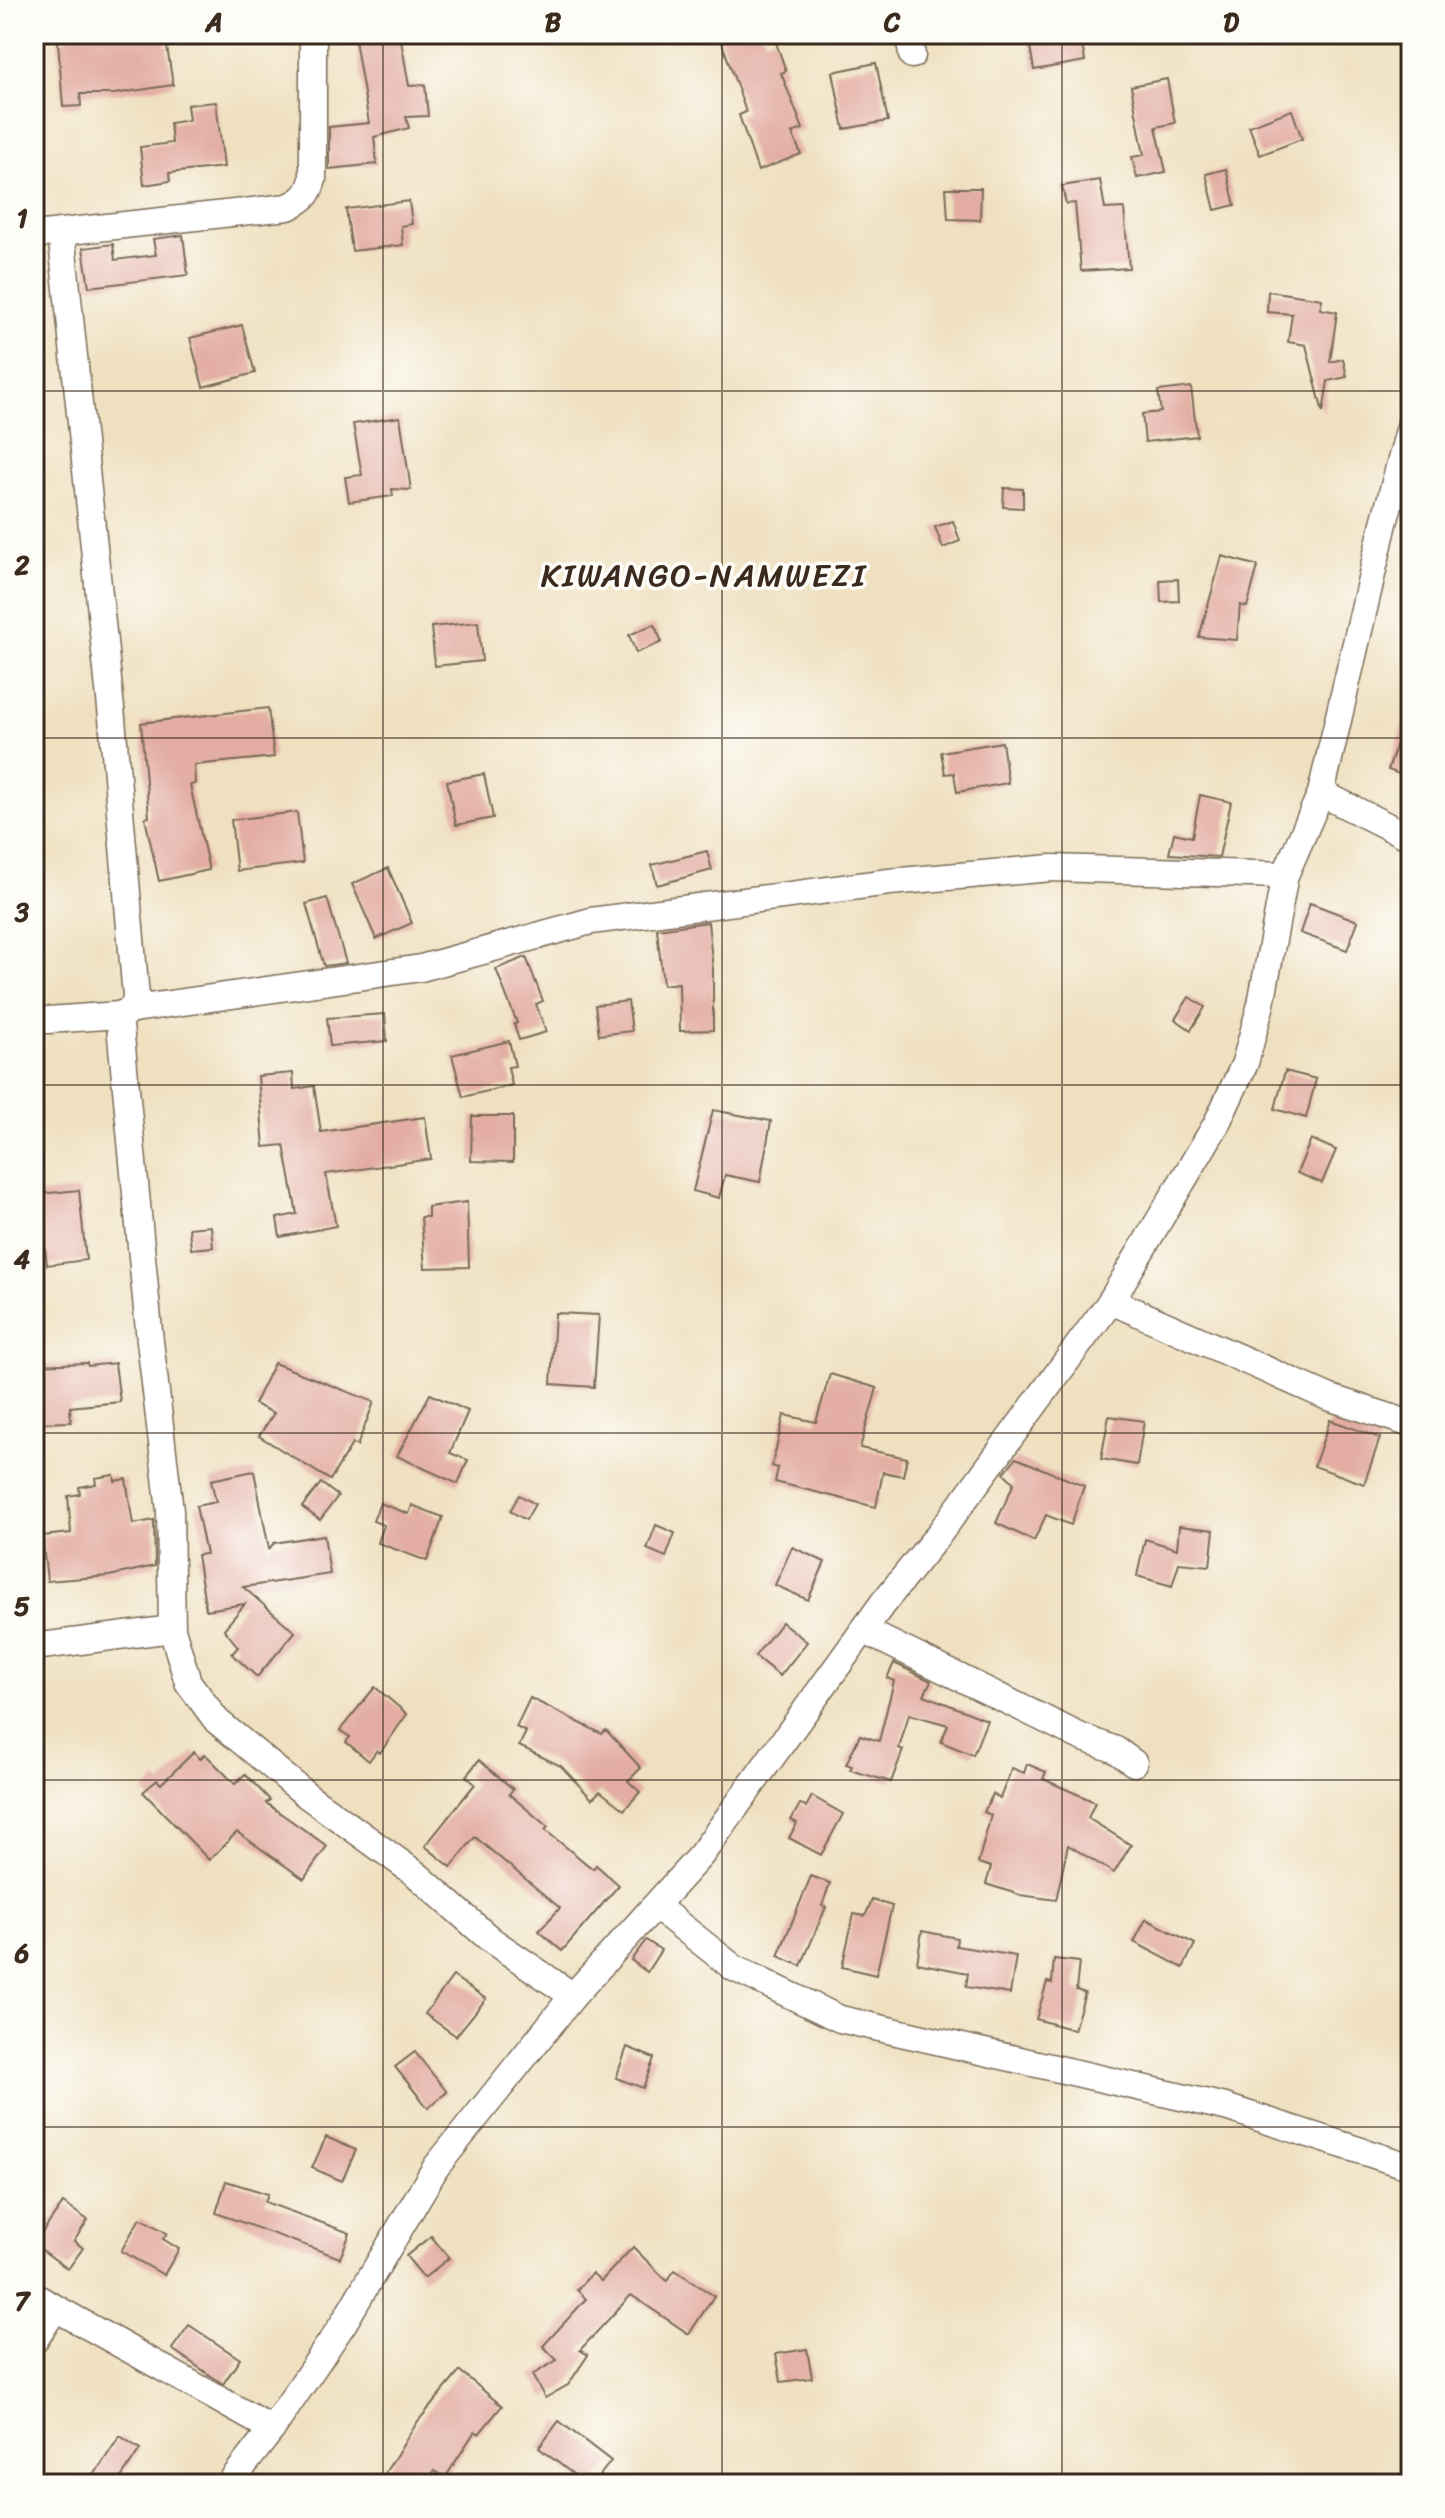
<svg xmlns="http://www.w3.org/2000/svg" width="1445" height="2518" font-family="Sriracha,sans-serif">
	<rect width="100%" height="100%" fill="#fdfcf7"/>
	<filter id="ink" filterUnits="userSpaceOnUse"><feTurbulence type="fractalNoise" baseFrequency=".0125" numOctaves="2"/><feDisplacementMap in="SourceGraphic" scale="16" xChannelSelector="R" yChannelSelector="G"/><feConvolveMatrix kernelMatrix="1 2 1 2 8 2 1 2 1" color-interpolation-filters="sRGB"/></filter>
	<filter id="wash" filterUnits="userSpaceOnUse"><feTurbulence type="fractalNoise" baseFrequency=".006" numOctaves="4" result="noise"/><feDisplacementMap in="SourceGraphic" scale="32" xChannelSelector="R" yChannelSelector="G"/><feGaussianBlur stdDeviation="1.8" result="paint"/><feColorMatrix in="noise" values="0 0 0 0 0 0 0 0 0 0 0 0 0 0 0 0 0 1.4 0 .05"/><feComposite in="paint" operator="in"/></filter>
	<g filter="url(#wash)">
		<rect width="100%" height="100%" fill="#efe0c0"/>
		<g id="blocks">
			<g fill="#e3ada3">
				<path d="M 66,34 L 165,34 L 173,85 L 114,94 L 80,94 L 81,106 L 63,107 L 58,41 L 67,40 Z"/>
				<path d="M 354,34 L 400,34 L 409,86 L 425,85 L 428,116 L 406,117 L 409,128 L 374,137 L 377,164 L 329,169 L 329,127 L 369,123 Z"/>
				<path d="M 719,34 L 763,34 L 765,40 L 774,37 L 786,71 L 781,73 L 803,129 L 792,133 L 801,154 L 758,171 L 739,115 L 746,112 Z"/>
				<path d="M 1028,34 L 1080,34 L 1085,61 L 1034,70 Z"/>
				<path d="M 876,63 L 888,121 L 844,129 L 833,72 Z"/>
				<path d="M 1167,79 L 1175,123 L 1156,127 L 1166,172 L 1137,178 L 1132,157 L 1144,155 L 1131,86 Z"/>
				<path d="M 216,102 L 224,167 L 169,173 L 170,181 L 144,185 L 140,147 L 172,143 L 170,123 L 189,120 L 187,105 Z"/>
				<path d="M 1292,110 L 1302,139 L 1260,155 L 1249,126 Z"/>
				<path d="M 1226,169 L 1235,205 L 1215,210 L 1206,174 Z"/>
				<path d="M 1100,180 L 1105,209 L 1124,208 L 1129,268 L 1081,271 L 1075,203 L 1066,204 L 1062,186 Z"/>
				<path d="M 946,188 L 981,188 L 980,220 L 948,219 Z"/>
				<path d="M 409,201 L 412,224 L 401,226 L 403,245 L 352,251 L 346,209 Z"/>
				<path d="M 183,235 L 188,275 L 89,287 L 83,248 L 113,244 L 115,260 L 156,255 L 153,239 Z"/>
				<path d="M 1268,291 L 1322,299 L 1320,309 L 1337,312 L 1330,362 L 1343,359 L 1347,377 L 1328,381 L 1323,413 L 1306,345 L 1288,342 L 1292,314 L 1267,312 Z"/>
				<path d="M 242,325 L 255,373 L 203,387 L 190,338 Z"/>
				<path d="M 1191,387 L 1197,436 L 1145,442 L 1142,414 L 1161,412 L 1158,391 Z"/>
				<path d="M 400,417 L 411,490 L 392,489 L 393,496 L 349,502 L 345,477 L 362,475 L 353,424 Z"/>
				<path d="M 1004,488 L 1023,489 L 1023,508 L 1003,507 Z"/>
				<path d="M 953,521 L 960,541 L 943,548 L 935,527 Z"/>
				<path d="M 1222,556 L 1258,566 L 1247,607 L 1240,605 L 1237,640 L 1199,637 Z"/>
				<path d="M 1178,579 L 1179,601 L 1161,602 L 1160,580 Z"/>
				<path d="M 478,622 L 482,661 L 435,666 L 431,627 Z"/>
				<path d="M 654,624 L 662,642 L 636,653 L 629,635 Z"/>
				<path d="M 268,708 L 274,757 L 194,765 L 195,784 L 190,785 L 209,870 L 159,881 L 145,818 L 149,817 L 141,723 Z"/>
				<path d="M 1408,710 L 1411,711 L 1411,778 L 1388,770 Z"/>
				<path d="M 1002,742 L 1008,783 L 957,792 L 954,773 L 945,774 L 941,752 Z"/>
				<path d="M 484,774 L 493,818 L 456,825 L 447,781 Z"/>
				<path d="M 1200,795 L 1231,802 L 1219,857 L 1169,854 L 1174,833 L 1192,837 Z"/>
				<path d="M 297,812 L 303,863 L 237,871 L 231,820 Z"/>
				<path d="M 707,851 L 712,870 L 657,885 L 652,865 Z"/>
				<path d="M 388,868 L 412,923 L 376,939 L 352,884 Z"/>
				<path d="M 327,898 L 346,963 L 324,966 L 306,904 Z"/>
				<path d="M 1310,903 L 1358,921 L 1347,950 L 1300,933 Z"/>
				<path d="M 708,922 L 713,970 L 713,1030 L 680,1031 L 679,983 L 663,985 L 657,929 Z"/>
				<path d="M 526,957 L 543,1001 L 536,1004 L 546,1032 L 519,1040 L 514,1024 L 517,1023 L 496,969 Z"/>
				<path d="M 1189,997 L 1205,1007 L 1191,1030 L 1175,1019 Z"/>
				<path d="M 628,1001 L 632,1031 L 599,1035 L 595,1005 Z"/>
				<path d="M 385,1014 L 387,1041 L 330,1046 L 327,1018 Z"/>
				<path d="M 509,1041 L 515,1066 L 508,1067 L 512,1085 L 463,1097 L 452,1055 Z"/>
				<path d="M 1285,1071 L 1316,1079 L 1306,1118 L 1275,1109 Z"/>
				<path d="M 293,1073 L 294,1089 L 314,1086 L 321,1132 L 425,1117 L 431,1159 L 326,1174 L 336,1226 L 280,1237 L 277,1218 L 297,1214 L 284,1145 L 264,1147 L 258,1076 Z"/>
				<path d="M 713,1110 L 771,1121 L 760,1182 L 725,1175 L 719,1198 L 693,1191 Z"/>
				<path d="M 472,1116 L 513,1116 L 513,1162 L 471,1161 Z"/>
				<path d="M 1311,1139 L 1336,1150 L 1322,1183 L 1297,1173 Z"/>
				<path d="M 79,1190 L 86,1260 L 47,1265 L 39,1194 Z"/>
				<path d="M 467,1202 L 469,1267 L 425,1268 L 421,1217 L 428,1217 L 428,1207 Z"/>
				<path d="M 211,1226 L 213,1247 L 191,1249 L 189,1228 Z"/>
				<path d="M 555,1313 L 599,1315 L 594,1387 L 551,1384 Z"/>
				<path d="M 87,1363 L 88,1366 L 115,1363 L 120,1402 L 70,1407 L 71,1422 L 34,1423 L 34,1365 Z"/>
				<path d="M 274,1363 L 374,1402 L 357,1446 L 352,1444 L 330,1480 L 259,1436 L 274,1413 L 254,1404 Z"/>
				<path d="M 830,1374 L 877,1388 L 860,1448 L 907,1458 L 903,1476 L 883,1472 L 876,1507 L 775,1482 L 778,1468 L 772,1466 L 784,1415 L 816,1422 Z"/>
				<path d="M 430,1394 L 468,1411 L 450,1453 L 468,1460 L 458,1484 L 397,1456 Z"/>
				<path d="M 1109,1416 L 1144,1421 L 1137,1465 L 1101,1459 Z"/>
				<path d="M 1330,1420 L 1380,1438 L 1364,1484 L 1314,1466 Z"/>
				<path d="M 1016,1458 L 1084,1486 L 1071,1525 L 1046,1515 L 1034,1541 L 996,1523 L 1014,1483 L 1004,1473 Z"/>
				<path d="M 254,1471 L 269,1549 L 274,1543 L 324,1535 L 330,1574 L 243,1587 L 295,1632 L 257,1677 L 232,1654 L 238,1647 L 224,1629 L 245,1604 L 206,1610 L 197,1555 L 206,1554 L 196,1506 L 216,1502 L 211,1480 Z"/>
				<path d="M 114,1475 L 115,1481 L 126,1479 L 133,1524 L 154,1520 L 155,1566 L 109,1576 L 47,1581 L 42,1536 L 71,1533 L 68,1496 L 80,1494 L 79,1487 L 96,1484 L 95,1478 Z"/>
				<path d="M 321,1483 L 338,1496 L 320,1520 L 302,1507 Z"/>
				<path d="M 519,1495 L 535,1504 L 526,1520 L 510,1511 Z"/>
				<path d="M 380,1503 L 409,1514 L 412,1505 L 443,1517 L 427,1561 L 378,1543 L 384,1525 L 373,1521 Z"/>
				<path d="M 656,1525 L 675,1533 L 666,1557 L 647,1549 Z"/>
				<path d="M 1179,1526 L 1214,1530 L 1210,1566 L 1179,1563 L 1172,1586 L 1137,1576 L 1145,1539 L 1177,1549 Z"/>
				<path d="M 792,1547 L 825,1562 L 808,1600 L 775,1585 Z"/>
				<path d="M 782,1622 L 807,1642 L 780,1676 L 755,1656 Z"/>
				<path d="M 894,1663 L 931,1681 L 924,1695 L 987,1720 L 973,1755 L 941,1742 L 948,1725 L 909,1714 L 899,1748 L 903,1750 L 891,1782 L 850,1770 L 852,1766 L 846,1764 L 860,1735 L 879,1741 L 894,1681 L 887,1678 Z"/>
				<path d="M 375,1687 L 407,1714 L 380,1753 L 377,1750 L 369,1761 L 346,1742 L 350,1737 L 340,1730 Z"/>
				<path d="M 530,1698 L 602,1734 L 606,1730 L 641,1768 L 628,1781 L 640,1792 L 624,1810 L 600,1791 L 592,1799 L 561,1766 L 519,1746 L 526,1732 L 516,1727 Z"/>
				<path d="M 194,1752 L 200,1759 L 205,1754 L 235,1784 L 245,1774 L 270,1800 L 266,1803 L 327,1846 L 304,1879 L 237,1832 L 209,1860 L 143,1792 L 157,1780 L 161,1784 Z"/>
				<path d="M 479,1760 L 513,1789 L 509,1794 L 548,1827 L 545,1830 L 593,1869 L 596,1865 L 619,1885 L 562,1951 L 539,1931 L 560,1908 L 475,1837 L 451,1867 L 425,1846 L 475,1784 L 466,1776 Z"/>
				<path d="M 1027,1764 L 1046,1772 L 1043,1779 L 1095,1802 L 1088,1818 L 1131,1845 L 1114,1873 L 1068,1845 L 1056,1900 L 1020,1895 L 986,1884 L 991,1867 L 978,1863 L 991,1815 L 984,1812 L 993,1794 L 1000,1798 L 1012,1768 L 1024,1773 Z"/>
				<path d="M 812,1796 L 843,1814 L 821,1855 L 789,1838 L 797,1823 L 791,1820 L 800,1804 L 806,1807 Z"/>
				<path d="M 811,1876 L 830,1883 L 822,1906 L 826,1907 L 801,1966 L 778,1956 Z"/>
				<path d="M 872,1900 L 892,1906 L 876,1975 L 842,1967 L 854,1914 L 865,1916 Z"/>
				<path d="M 1146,1919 L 1195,1944 L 1183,1968 L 1134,1942 Z"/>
				<path d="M 922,1931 L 957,1938 L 956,1946 L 1016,1956 L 1010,1994 L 966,1987 L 968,1973 L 917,1963 Z"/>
				<path d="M 646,1940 L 661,1950 L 647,1972 L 631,1960 Z"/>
				<path d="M 1054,1959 L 1079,1962 L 1076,1990 L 1085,1993 L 1074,2030 L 1036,2019 L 1047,1982 L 1052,1983 Z"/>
				<path d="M 453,1976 L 486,1999 L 456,2036 L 425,2014 Z"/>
				<path d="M 627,2047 L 654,2058 L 643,2088 L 616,2078 Z"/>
				<path d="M 415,2052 L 447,2092 L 428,2108 L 395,2067 Z"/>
				<path d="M 326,2137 L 356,2150 L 342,2181 L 312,2168 Z"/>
				<path d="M 226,2181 L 268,2194 L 265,2202 L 350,2233 L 340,2258 L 216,2213 Z"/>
				<path d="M 63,2203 L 88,2220 L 74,2241 L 83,2248 L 68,2269 L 34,2244 Z"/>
				<path d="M 140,2218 L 167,2233 L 163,2239 L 179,2249 L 164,2275 L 121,2251 Z"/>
				<path d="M 431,2236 L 449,2258 L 424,2278 L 406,2256 Z"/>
				<path d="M 633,2247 L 667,2281 L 675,2270 L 714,2296 L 689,2334 L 631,2295 L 580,2350 L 588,2355 L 568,2385 L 545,2398 L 532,2375 L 557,2360 L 543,2346 L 586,2299 L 577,2290 L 592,2273 L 601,2281 Z"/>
				<path d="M 189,2325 L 240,2359 L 223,2384 L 172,2349 Z"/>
				<path d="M 807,2349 L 812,2378 L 781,2382 L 776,2354 Z"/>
				<path d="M 460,2371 L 502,2406 L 479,2434 L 475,2431 L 445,2478 L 434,2471 L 426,2484 L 378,2484 L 418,2421 Z"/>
				<path d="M 559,2421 L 611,2461 L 593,2484 L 586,2484 L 539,2448 Z"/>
				<path d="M 120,2436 L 140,2449 L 117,2484 L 88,2484 Z"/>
			</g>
		</g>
	</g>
	<g filter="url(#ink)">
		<use href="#blocks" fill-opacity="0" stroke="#7a6a57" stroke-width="2"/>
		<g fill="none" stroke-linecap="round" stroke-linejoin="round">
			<g stroke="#7a6a57" stroke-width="29">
				<g id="minor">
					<path d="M 909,34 L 912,55"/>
					<path d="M 34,235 L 288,207 C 303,200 309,195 313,179 L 313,34"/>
					<path d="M 1321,793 L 1411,838"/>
					<path d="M 134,1009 L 421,968 L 591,921 L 889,882 L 1052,868 L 1285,875"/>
					<path d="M 119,1015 L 150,1341 L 170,1511 L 172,1629 L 188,1682 L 217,1721 L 308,1796 L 416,1874 L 491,1940 L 573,1996"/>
					<path d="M 34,1021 L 119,1015 L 134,1009 L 136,997 L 112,718 L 61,232"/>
					<path d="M 1111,1301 L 1328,1397 L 1411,1424"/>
					<path d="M 865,1631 L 1081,1737 L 1116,1750 L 1134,1763"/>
					<path d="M 34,1647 L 172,1629"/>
					<path d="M 657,1907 L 734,1968 L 840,2019 L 1225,2107 L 1411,2167"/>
					<path d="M 34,2296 L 272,2429"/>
					<path d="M 34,2341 L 54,2310"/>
					<path d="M 229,2484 L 272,2429 L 343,2324 L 436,2167 L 573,1996 L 701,1855 L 883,1603 L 939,1534 L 1111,1301 L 1216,1125 L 1245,1063 L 1261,1004 L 1285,875 L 1321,793 L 1384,523 L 1411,423"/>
				</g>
			</g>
			<use href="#minor" stroke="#fff" stroke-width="26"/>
		</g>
	</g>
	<path fill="none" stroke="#3b2a1e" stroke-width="2" stroke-opacity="0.55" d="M 383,34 L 383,2484M 722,34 L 722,2484M 1062,34 L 1062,2484M 34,391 L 1411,391M 34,738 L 1411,738M 34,1085 L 1411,1085M 34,1433 L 1411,1433M 34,1780 L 1411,1780M 34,2127 L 1411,2127"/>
	<g text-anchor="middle" stroke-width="7" stroke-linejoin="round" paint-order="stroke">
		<g font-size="32" letter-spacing="2" fill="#3b2a1e" stroke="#fdfcf7">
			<text x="704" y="586">KIWANGO-NAMWEZI</text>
		</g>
	</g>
	<rect width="1445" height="2518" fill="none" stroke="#fdfcf7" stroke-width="88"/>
	<rect x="44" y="44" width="1357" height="2430" fill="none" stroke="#3b2a1e" stroke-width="3"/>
	<g font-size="26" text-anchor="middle" font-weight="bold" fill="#3b2a1e">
		<text x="214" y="31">A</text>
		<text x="553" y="31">B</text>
		<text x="892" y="31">C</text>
		<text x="1231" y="31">D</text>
		<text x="22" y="227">1</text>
		<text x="22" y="574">2</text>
		<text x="22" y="921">3</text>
		<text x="22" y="1268">4</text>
		<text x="22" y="1615">5</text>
		<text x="22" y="1962">6</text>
		<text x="22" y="2310">7</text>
	</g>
</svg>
